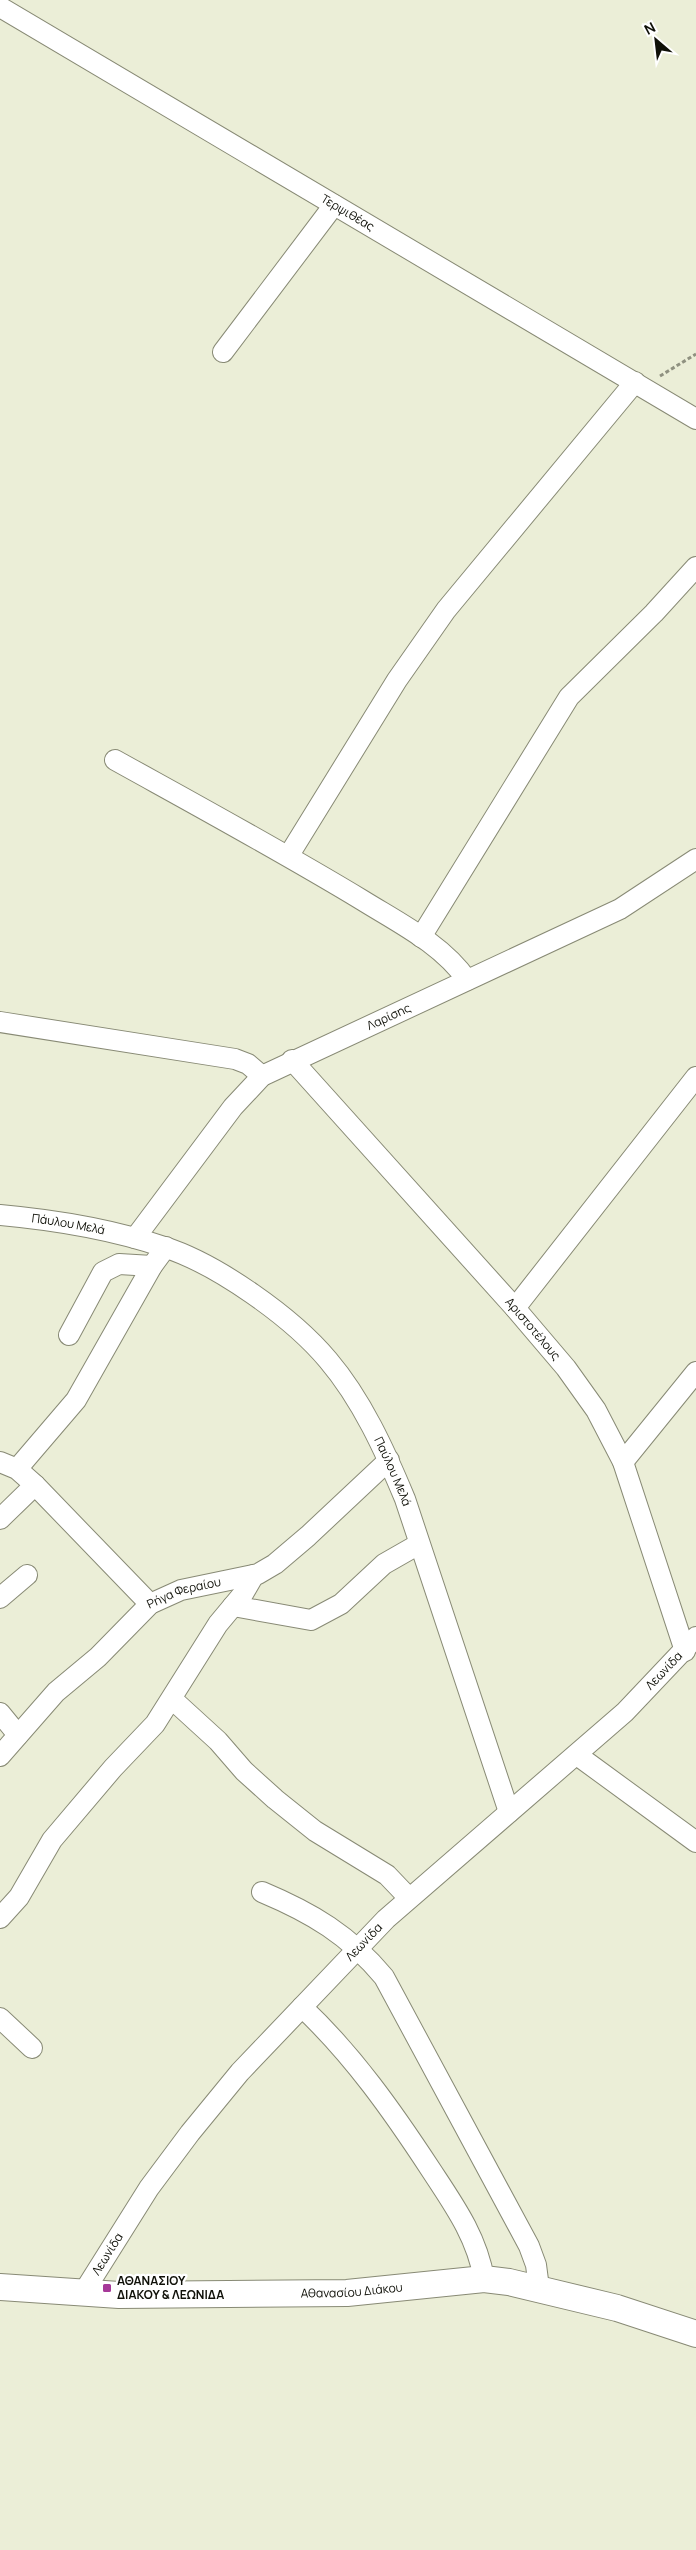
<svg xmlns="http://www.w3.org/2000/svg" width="696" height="2550" font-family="Manrope,sans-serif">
	<rect width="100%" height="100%" fill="#ebeed7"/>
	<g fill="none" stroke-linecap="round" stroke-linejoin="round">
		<g stroke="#888a75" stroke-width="22">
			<g id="minor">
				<path id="s1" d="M 0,7 L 696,419"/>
				<path d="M 223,352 L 334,205"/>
				<path d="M 115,760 C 198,806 281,851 362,900 C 399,923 442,944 467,980"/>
				<path d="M 289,855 L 397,680 L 446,610 L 635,382"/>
				<path d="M 421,937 L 569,697 L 654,613 L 696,567"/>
				<path d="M 0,1022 L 235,1059 L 248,1064 L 262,1076"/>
				<path id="s2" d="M 292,1060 L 515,1308 L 566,1368 L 596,1410 L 623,1462 L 685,1651"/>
				<path id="s3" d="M 0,1215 C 55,1220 111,1229 164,1247 C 217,1264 292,1317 328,1360 C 362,1400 385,1451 405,1499 L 509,1812"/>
				<path id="s4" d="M 135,1238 L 233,1107 L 262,1076 L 620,909 L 696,859"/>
				<path d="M 515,1308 L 696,1077"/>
				<path d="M 69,1335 L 103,1272 L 119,1264 L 152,1266"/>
				<path d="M 0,1462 L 17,1469 L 35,1485 L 150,1604"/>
				<path d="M 623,1462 L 696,1372"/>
				<path d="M 17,1469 L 76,1400 L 152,1266 L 166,1247"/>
				<path d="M 0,1519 L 35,1485"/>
				<path d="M 0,1598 L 27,1575"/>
				<path d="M 233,1606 L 311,1620 L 341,1604 L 384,1564 L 419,1544"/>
				<path d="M 172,1699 L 218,1741 L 244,1771 L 275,1799 L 315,1831 L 387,1875 L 409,1898"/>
				<path d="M 0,1713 L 18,1735"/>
				<path d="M 577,1755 L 696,1842"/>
				<path id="s5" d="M 0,1756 L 56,1692 L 98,1657 L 150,1604 L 181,1590 L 258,1574 L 275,1564 L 308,1536 L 389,1460"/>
				<path d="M 262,1892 C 312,1913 349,1935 384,1977 L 529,2246 L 536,2265 L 539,2288"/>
				<path d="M 0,1918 L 19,1897 L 52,1840 L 113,1768 L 155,1724 L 218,1624 L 243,1594 L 254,1575"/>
				<path d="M 302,2007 C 353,2055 393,2112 431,2170 C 454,2205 477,2237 484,2279"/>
				<path d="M 0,2018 L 32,2048"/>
				<path id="s6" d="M 83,2293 L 149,2188 L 190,2133 L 240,2072 L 386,1919 L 625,1712 L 696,1637"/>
			</g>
		</g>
		<g stroke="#888a75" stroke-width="28">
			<g id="tertiary">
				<path id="s7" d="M 0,2287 L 119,2295 L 347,2293 L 484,2279 L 509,2282 L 617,2308 L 696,2334"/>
			</g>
		</g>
		<path stroke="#8f9180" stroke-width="3" stroke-dasharray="4 2.5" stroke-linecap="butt" d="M 660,376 L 696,354"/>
		<use href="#minor" stroke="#fff" stroke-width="20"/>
		<use href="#tertiary" stroke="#fff" stroke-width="26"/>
	</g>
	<rect fill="#a63999" stroke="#fff" stroke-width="2" x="102" y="2283" width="10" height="10" rx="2.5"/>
	<g text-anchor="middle" stroke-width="4.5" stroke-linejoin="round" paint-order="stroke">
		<g font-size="12" fill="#0f1008" stroke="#fff">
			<text dy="4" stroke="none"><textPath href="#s1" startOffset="404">Τερψιθέας</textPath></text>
			<text dy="4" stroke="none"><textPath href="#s4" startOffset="346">Λαρίσης</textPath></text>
			<text dy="4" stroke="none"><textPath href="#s3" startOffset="69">Πάυλου Μελά</textPath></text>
			<text dy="4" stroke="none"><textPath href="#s2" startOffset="361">Αριστοτέλους</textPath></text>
			<text dy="4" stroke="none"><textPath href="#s3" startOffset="498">Παύλου Μελά</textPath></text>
			<text dy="4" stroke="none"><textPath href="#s5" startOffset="250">Ρήγα Φεραίου</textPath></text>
			<text dy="4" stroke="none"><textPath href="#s6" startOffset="856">Λεωνίδα</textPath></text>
			<text dy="4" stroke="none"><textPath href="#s6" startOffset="451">Λεωνίδα</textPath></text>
			<text dy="4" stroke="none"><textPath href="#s6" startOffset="46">Λεωνίδα</textPath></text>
			<text dy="4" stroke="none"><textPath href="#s7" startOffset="352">Αθανασίου Διάκου</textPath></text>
		</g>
		<g font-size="12" font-weight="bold" fill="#0f1008" stroke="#fff" text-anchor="start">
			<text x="117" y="2285">ΑΘΑΝΑΣΙΟΥ<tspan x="117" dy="14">ΔΙΑΚΟΥ &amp; ΛΕΩΝΙΔΑ</tspan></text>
		</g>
	</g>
	<g transform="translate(656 40) rotate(332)" stroke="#ffffff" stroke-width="4" paint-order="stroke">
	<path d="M0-4L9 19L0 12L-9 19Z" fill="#0f1008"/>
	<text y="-8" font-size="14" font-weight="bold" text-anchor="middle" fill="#0f1008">N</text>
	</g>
</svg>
